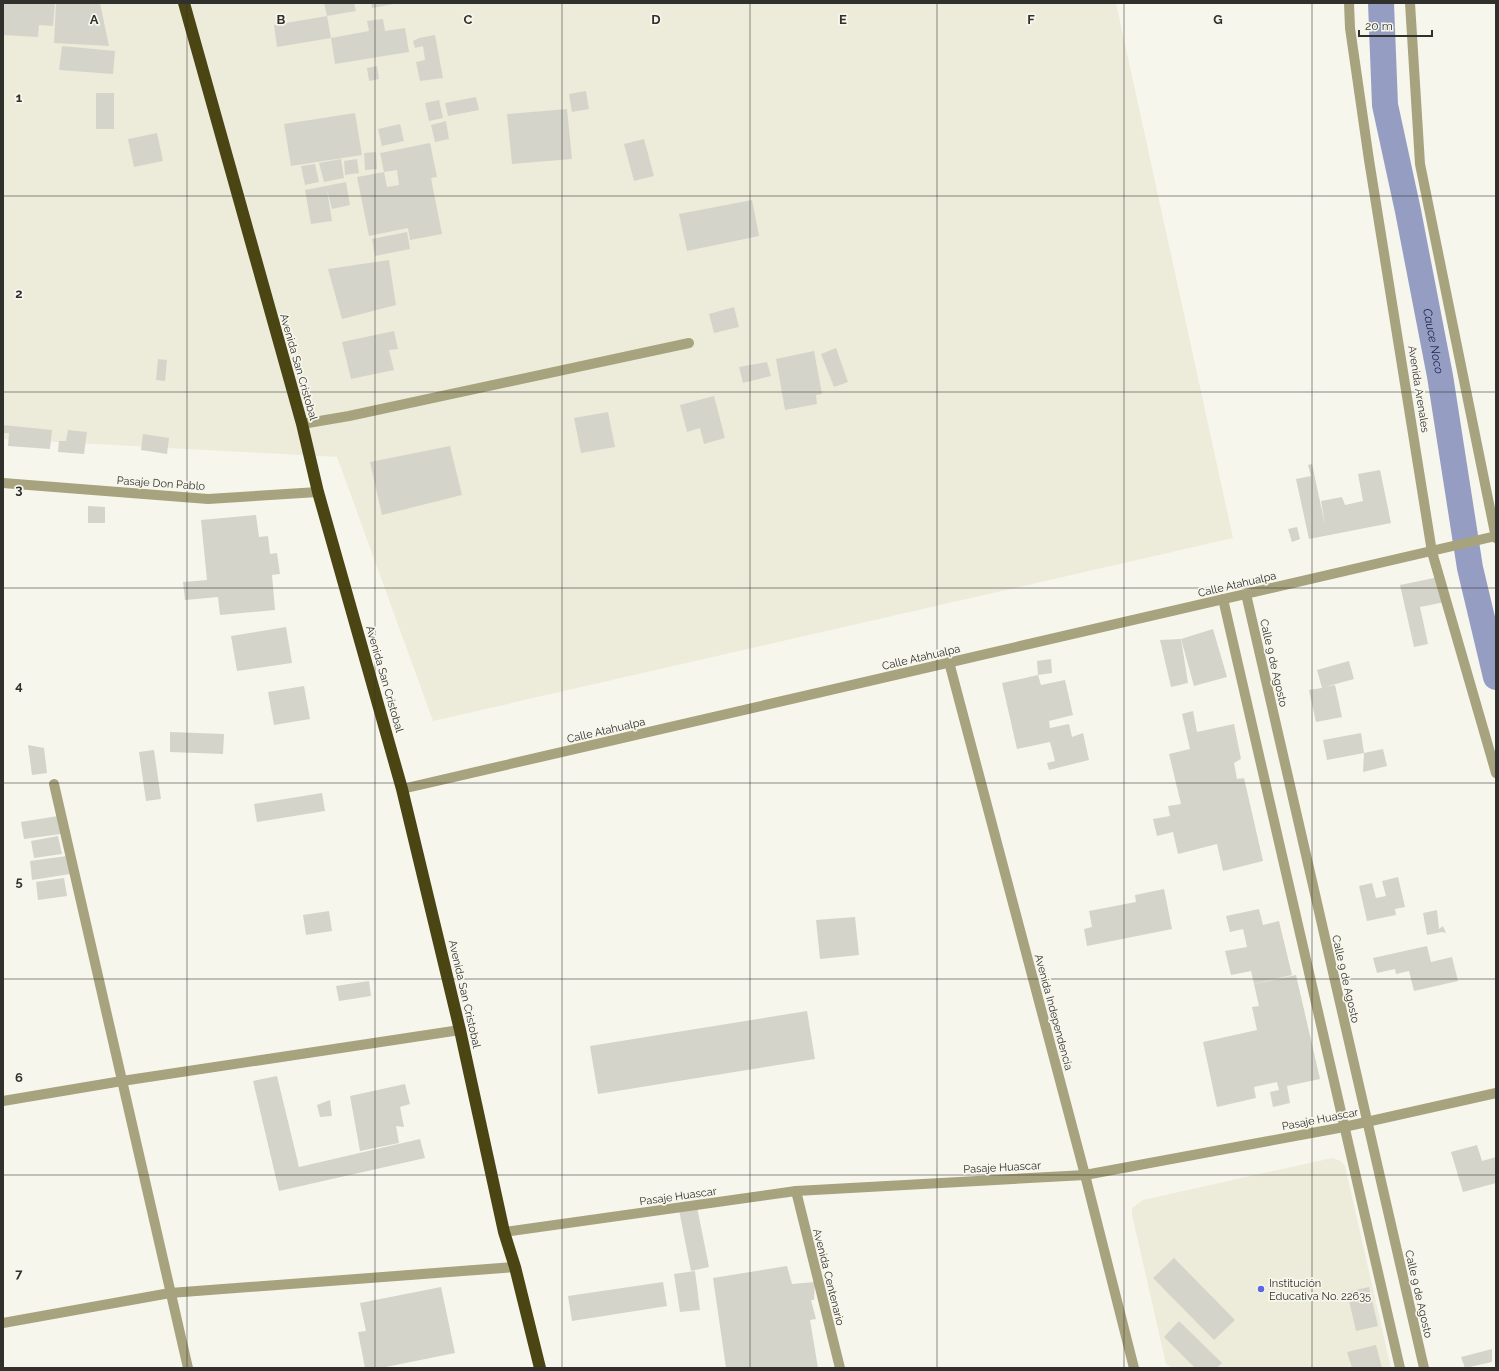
<svg xmlns="http://www.w3.org/2000/svg" width="1499" height="1371" font-family="Raleway,sans-serif">
	<rect width="100%" height="100%" fill="#f7f6ec"/>
	<g fill="#edecda">
		<path d="M 3,3 L 1116,3 L 1233,538 L 433,721 L 337,457 L 3,439 Z"/>
		<path d="M 1332,1158 L 1341,1161 L 1345,1166 L 1391,1368 L 1173,1368 L 1166,1364 L 1132,1215 L 1132,1208 L 1143,1200 Z"/>
	</g>
	<g fill="none" stroke-linecap="round" stroke-linejoin="round">
		<path stroke="#959ec2" stroke-width="26" id="s1" d="M 1381,3 L 1385,105 L 1408,211 L 1440,376 L 1470,568 L 1496,677"/>
	</g>
	<g fill="#d5d4ca">
		<path d="M 3,3 L 55,3 L 53,26 L 39,25 L 38,37 L 3,35 Z"/>
		<path d="M 56,3 L 100,3 L 109,46 L 54,43 Z"/>
		<path d="M 324,3 L 354,3 L 356,11 L 327,16 Z"/>
		<path d="M 371,3 L 394,3 L 394,4 L 372,8 Z"/>
		<path d="M 327,16 L 331,38 L 277,47 L 274,25 Z"/>
		<path d="M 383,19 L 385,31 L 405,28 L 409,52 L 335,64 L 331,38 L 369,31 L 367,21 Z"/>
		<path d="M 435,35 L 443,78 L 420,81 L 416,62 L 425,60 L 423,46 L 415,48 L 413,41 L 419,38 Z"/>
		<path d="M 62,46 L 115,51 L 113,74 L 59,70 Z"/>
		<path d="M 377,66 L 379,79 L 369,81 L 367,68 Z"/>
		<path d="M 586,91 L 589,109 L 572,112 L 569,94 Z"/>
		<rect x="96" y="93" width="18" height="36"/>
		<path d="M 476,97 L 479,110 L 448,116 L 445,103 Z"/>
		<path d="M 439,100 L 443,118 L 429,121 L 425,103 Z"/>
		<path d="M 567,109 L 572,159 L 512,164 L 507,114 Z"/>
		<path d="M 355,113 L 362,155 L 291,166 L 284,124 Z"/>
		<path d="M 446,121 L 449,139 L 435,142 L 431,125 Z"/>
		<path d="M 400,124 L 404,141 L 382,146 L 378,129 Z"/>
		<path d="M 157,133 L 163,161 L 134,167 L 128,139 Z"/>
		<path d="M 644,139 L 654,176 L 634,181 L 624,144 Z"/>
		<path d="M 430,143 L 437,177 L 431,178 L 442,234 L 410,240 L 408,228 L 369,236 L 357,177 L 384,172 L 387,187 L 399,185 L 397,170 L 384,172 L 380,153 Z"/>
		<path d="M 376,152 L 377,169 L 365,170 L 364,153 Z"/>
		<path d="M 341,159 L 344,178 L 324,182 L 319,163 Z"/>
		<path d="M 357,159 L 359,173 L 345,175 L 344,161 Z"/>
		<path d="M 315,164 L 319,182 L 305,185 L 301,166 Z"/>
		<path d="M 346,182 L 350,205 L 332,209 L 327,190 L 332,221 L 311,224 L 305,190 Z"/>
		<path d="M 752,200 L 759,236 L 687,251 L 679,214 Z"/>
		<path d="M 407,232 L 410,249 L 375,256 L 372,239 Z"/>
		<path d="M 389,260 L 396,305 L 342,319 L 328,269 Z"/>
		<path d="M 734,307 L 739,327 L 714,333 L 709,314 Z"/>
		<path d="M 394,331 L 398,349 L 389,350 L 394,370 L 351,379 L 342,342 Z"/>
		<path d="M 836,348 L 848,382 L 834,387 L 821,354 Z"/>
		<path d="M 814,351 L 822,394 L 816,395 L 817,404 L 785,410 L 776,359 Z"/>
		<path d="M 158,359 L 167,360 L 165,381 L 156,380 Z"/>
		<path d="M 767,362 L 771,376 L 743,383 L 739,367 Z"/>
		<path d="M 714,396 L 725,438 L 704,444 L 700,428 L 687,432 L 680,405 Z"/>
		<path d="M 608,412 L 615,447 L 581,453 L 574,418 Z"/>
		<path d="M 3,425 L 52,430 L 50,449 L 8,446 L 9,433 L 3,433 Z"/>
		<path d="M 68,430 L 87,432 L 84,454 L 58,452 L 59,441 L 66,441 Z"/>
		<path d="M 143,434 L 169,438 L 167,454 L 141,450 Z"/>
		<path d="M 450,446 L 462,495 L 382,515 L 370,462 Z"/>
		<path d="M 1312,464 L 1325,525 L 1321,501 L 1342,497 L 1345,505 L 1363,501 L 1358,474 L 1380,470 L 1391,523 L 1309,539 L 1296,479 L 1311,476 L 1308,465 Z"/>
		<path d="M 88,506 L 105,507 L 105,523 L 88,523 Z"/>
		<path d="M 256,515 L 259,537 L 268,536 L 270,554 L 277,553 L 280,574 L 272,575 L 275,610 L 220,615 L 218,597 L 185,600 L 183,582 L 207,580 L 201,520 Z"/>
		<path d="M 1297,527 L 1300,539 L 1292,542 L 1288,529 Z"/>
		<path d="M 1439,577 L 1445,602 L 1420,607 L 1428,644 L 1414,647 L 1400,585 Z"/>
		<path d="M 286,627 L 292,663 L 237,671 L 231,636 Z"/>
		<path d="M 1213,629 L 1227,677 L 1194,686 L 1181,639 Z"/>
		<path d="M 1181,639 L 1188,683 L 1171,687 L 1160,640 Z"/>
		<path d="M 1051,659 L 1052,673 L 1038,675 L 1037,661 Z"/>
		<path d="M 1349,661 L 1354,679 L 1325,687 L 1335,685 L 1342,717 L 1316,722 L 1309,690 L 1322,688 L 1317,670 Z"/>
		<path d="M 1038,675 L 1041,685 L 1065,680 L 1073,715 L 1049,721 L 1050,728 L 1069,724 L 1072,737 L 1083,733 L 1089,760 L 1049,770 L 1047,763 L 1055,761 L 1050,742 L 1017,749 L 1002,683 Z"/>
		<path d="M 304,686 L 310,719 L 274,725 L 268,692 Z"/>
		<path d="M 1193,711 L 1197,732 L 1234,724 L 1241,759 L 1234,763 L 1237,779 L 1244,778 L 1263,861 L 1223,871 L 1217,844 L 1178,854 L 1173,832 L 1157,836 L 1153,819 L 1170,816 L 1168,806 L 1181,804 L 1169,754 L 1190,749 L 1182,714 Z"/>
		<path d="M 170,732 L 224,734 L 223,754 L 170,752 Z"/>
		<path d="M 1361,733 L 1364,753 L 1327,760 L 1323,740 Z"/>
		<path d="M 28,745 L 44,748 L 47,773 L 32,775 Z"/>
		<path d="M 1383,749 L 1387,766 L 1363,772 L 1364,753 Z"/>
		<path d="M 154,750 L 161,799 L 146,801 L 139,752 Z"/>
		<path d="M 322,793 L 325,811 L 257,822 L 254,804 Z"/>
		<path d="M 58,816 L 61,834 L 24,839 L 21,822 Z"/>
		<path d="M 58,836 L 62,854 L 34,858 L 31,841 Z"/>
		<path d="M 67,856 L 70,874 L 32,880 L 30,861 Z"/>
		<path d="M 1398,877 L 1405,907 L 1395,909 L 1396,915 L 1367,921 L 1359,886 L 1372,883 L 1376,898 L 1386,896 L 1382,881 Z"/>
		<path d="M 64,878 L 67,896 L 38,900 L 36,882 Z"/>
		<path d="M 1164,889 L 1172,929 L 1087,946 L 1084,929 L 1092,927 L 1089,911 L 1136,902 L 1135,895 Z"/>
		<path d="M 1259,909 L 1263,925 L 1279,921 L 1292,975 L 1254,984 L 1251,971 L 1231,975 L 1225,951 L 1247,947 L 1243,929 L 1230,932 L 1226,916 Z"/>
		<path d="M 1437,910 L 1439,929 L 1443,926 L 1446,933 L 1442,932 L 1427,935 L 1423,913 Z"/>
		<path d="M 329,911 L 332,931 L 306,935 L 303,915 Z"/>
		<path d="M 855,917 L 859,955 L 820,959 L 816,920 Z"/>
		<path d="M 1427,946 L 1431,962 L 1452,957 L 1458,981 L 1414,991 L 1409,971 L 1396,974 L 1395,969 L 1377,973 L 1373,958 Z"/>
		<path d="M 1296,975 L 1320,1079 L 1287,1086 L 1290,1103 L 1273,1107 L 1270,1092 L 1279,1090 L 1277,1082 L 1254,1087 L 1256,1098 L 1217,1107 L 1203,1042 L 1257,1030 L 1252,1007 L 1259,1006 L 1254,984 Z"/>
		<path d="M 369,981 L 371,996 L 339,1001 L 336,986 Z"/>
		<path d="M 807,1011 L 815,1059 L 598,1094 L 590,1046 Z"/>
		<path d="M 277,1076 L 299,1167 L 420,1139 L 425,1158 L 279,1191 L 253,1081 Z"/>
		<path d="M 405,1084 L 410,1104 L 400,1107 L 404,1127 L 396,1126 L 399,1143 L 360,1151 L 350,1096 Z"/>
		<path d="M 330,1100 L 332,1116 L 320,1117 L 317,1105 Z"/>
		<path d="M 1477,1145 L 1482,1161 L 1496,1157 L 1496,1183 L 1463,1192 L 1451,1152 Z"/>
		<path d="M 697,1207 L 709,1267 L 691,1271 L 679,1210 Z"/>
		<path d="M 1174,1258 L 1235,1320 L 1214,1340 L 1153,1278 Z"/>
		<path d="M 787,1266 L 792,1284 L 815,1282 L 814,1300 L 811,1300 L 816,1319 L 810,1320 L 818,1368 L 726,1368 L 713,1278 Z"/>
		<path d="M 695,1271 L 700,1310 L 680,1312 L 674,1274 Z"/>
		<path d="M 663,1282 L 667,1306 L 572,1321 L 568,1296 Z"/>
		<path d="M 441,1287 L 455,1353 L 381,1368 L 365,1368 L 358,1332 L 366,1331 L 360,1303 Z"/>
		<path d="M 1369,1287 L 1378,1326 L 1356,1331 L 1347,1292 Z"/>
		<path d="M 1179,1321 L 1222,1363 L 1217,1368 L 1195,1368 L 1164,1337 Z"/>
		<path d="M 1376,1345 L 1382,1368 L 1352,1368 L 1347,1352 Z"/>
		<path d="M 1492,1349 L 1492,1362 L 1465,1368 L 1461,1357 Z"/>
	</g>
	<g fill="none" stroke-linecap="round" stroke-linejoin="round">
		<g stroke="#a7a37e" stroke-width="10">
			<path d="M 1349,3 L 1350,28 L 1369,160 L 1432,552 L 1496,773"/>
			<path d="M 1410,3 L 1420,164 L 1496,538"/>
			<path d="M 302,424 L 349,416 L 689,343"/>
			<path d="M 3,483 L 208,499 L 318,492"/>
			<path d="M 1246,594 L 1424,1368"/>
			<path d="M 1223,599 L 1400,1368"/>
			<path d="M 949,662 L 1085,1175 L 1134,1368"/>
			<path d="M 54,784 L 188,1368"/>
			<path d="M 402,789 L 1496,536"/>
			<path d="M 3,1101 L 122,1081 L 460,1030"/>
			<path d="M 796,1191 L 840,1368"/>
			<path d="M 504,1232 L 796,1191 L 1085,1175 L 1344,1127 L 1496,1093"/>
			<path d="M 3,1323 L 170,1293 L 515,1267"/>
		</g>
		<path stroke="#4b4514" stroke-width="12" d="M 184,3 L 302,424 L 318,492 L 402,789 L 460,1030 L 504,1232 L 515,1267 L 540,1368"/>
	</g>
	<path fill="none" stroke="#30302c" stroke-width="1" stroke-opacity="0.55" d="M 187,3 L 187,1368M 375,3 L 375,1368M 562,3 L 562,1368M 750,3 L 750,1368M 937,3 L 937,1368M 1124,3 L 1124,1368M 1312,3 L 1312,1368M 3,196 L 1496,196M 3,392 L 1496,392M 3,588 L 1496,588M 3,783 L 1496,783M 3,979 L 1496,979M 3,1175 L 1496,1175"/>
	<circle fill="#5b68e0" stroke="#f7f6ec" stroke-width="1.5" cx="1261" cy="1289" r="4"/>
	<g text-anchor="middle" stroke-width="3.5" stroke-linejoin="round" paint-order="stroke">
		<g font-size="11" fill="#30302c" stroke="#f7f6ec">
			<text transform="translate(299 367) rotate(74)" y="4">Avenida San Cristobal</text>
			<text transform="translate(1419 389) rotate(81)" y="4">Avenida Arenales</text>
			<text transform="translate(161 483) rotate(4)" y="4">Pasaje Don Pablo</text>
			<text transform="translate(1237 584) rotate(-13)" y="4">Calle Atahualpa</text>
			<text transform="translate(921 657) rotate(-13)" y="4">Calle Atahualpa</text>
			<text transform="translate(1274 663) rotate(77)" y="4">Calle 9 de Agosto</text>
			<text transform="translate(385 679) rotate(74)" y="4">Avenida San Cristobal</text>
			<text transform="translate(606 730) rotate(-13)" y="4">Calle Atahualpa</text>
			<text transform="translate(1346 979) rotate(77)" y="4">Calle 9 de Agosto</text>
			<text transform="translate(465 994) rotate(77)" y="4">Avenida San Cristobal</text>
			<text transform="translate(1054 1012) rotate(75)" y="4">Avenida Independencia</text>
			<text transform="translate(1320 1119) rotate(-11)" y="4">Pasaje Huascar</text>
			<text transform="translate(1002 1167) rotate(-3)" y="4">Pasaje Huascar</text>
			<text transform="translate(678 1196) rotate(-8)" y="4">Pasaje Huascar</text>
			<text transform="translate(829 1277) rotate(76)" y="4">Avenida Centenario</text>
			<text transform="translate(1419 1294) rotate(77)" y="4">Calle 9 de Agosto</text>
		</g>
		<g font-size="11" fill="#30302c" stroke="#f7f6ec" text-anchor="start">
			<text x="1269" y="1287">Institución<tspan x="1269" dy="13">Educativa No. 22635</tspan></text>
		</g>
		<g font-size="12" font-style="italic" fill="#1f2553" stroke="#f7f6ec">
			<text dy="4" stroke="none"><textPath href="#s1" startOffset="343">Cauce Noco</textPath></text>
		</g>
	</g>
	<g font-size="13" text-anchor="middle" font-weight="bold" fill="#30302c" stroke="#f7f6ec" stroke-width="3.5" stroke-linejoin="round" paint-order="stroke">
		<text x="94" y="24">A</text>
		<text x="281" y="24">B</text>
		<text x="468" y="24">C</text>
		<text x="656" y="24">D</text>
		<text x="843" y="24">E</text>
		<text x="1031" y="24">F</text>
		<text x="1218" y="24">G</text>
		<text x="19" y="102">1</text>
		<text x="19" y="298">2</text>
		<text x="19" y="494">3</text>
		<text x="19" y="690">4</text>
		<text x="19" y="886">5</text>
		<text x="19" y="1082">6</text>
		<text x="19" y="1278">7</text>
	</g>
	<rect width="1499" height="1371" fill="none" stroke="#30302c" stroke-width="8"/>
	<path d="M1359 30v6h73v-6" fill="none" stroke="#30302c" stroke-width="2"/>
	<text x="1365" y="30" font-size="12" fill="#30302c" stroke="#f7f6ec" stroke-width="3" paint-order="stroke">20 m</text>
</svg>
